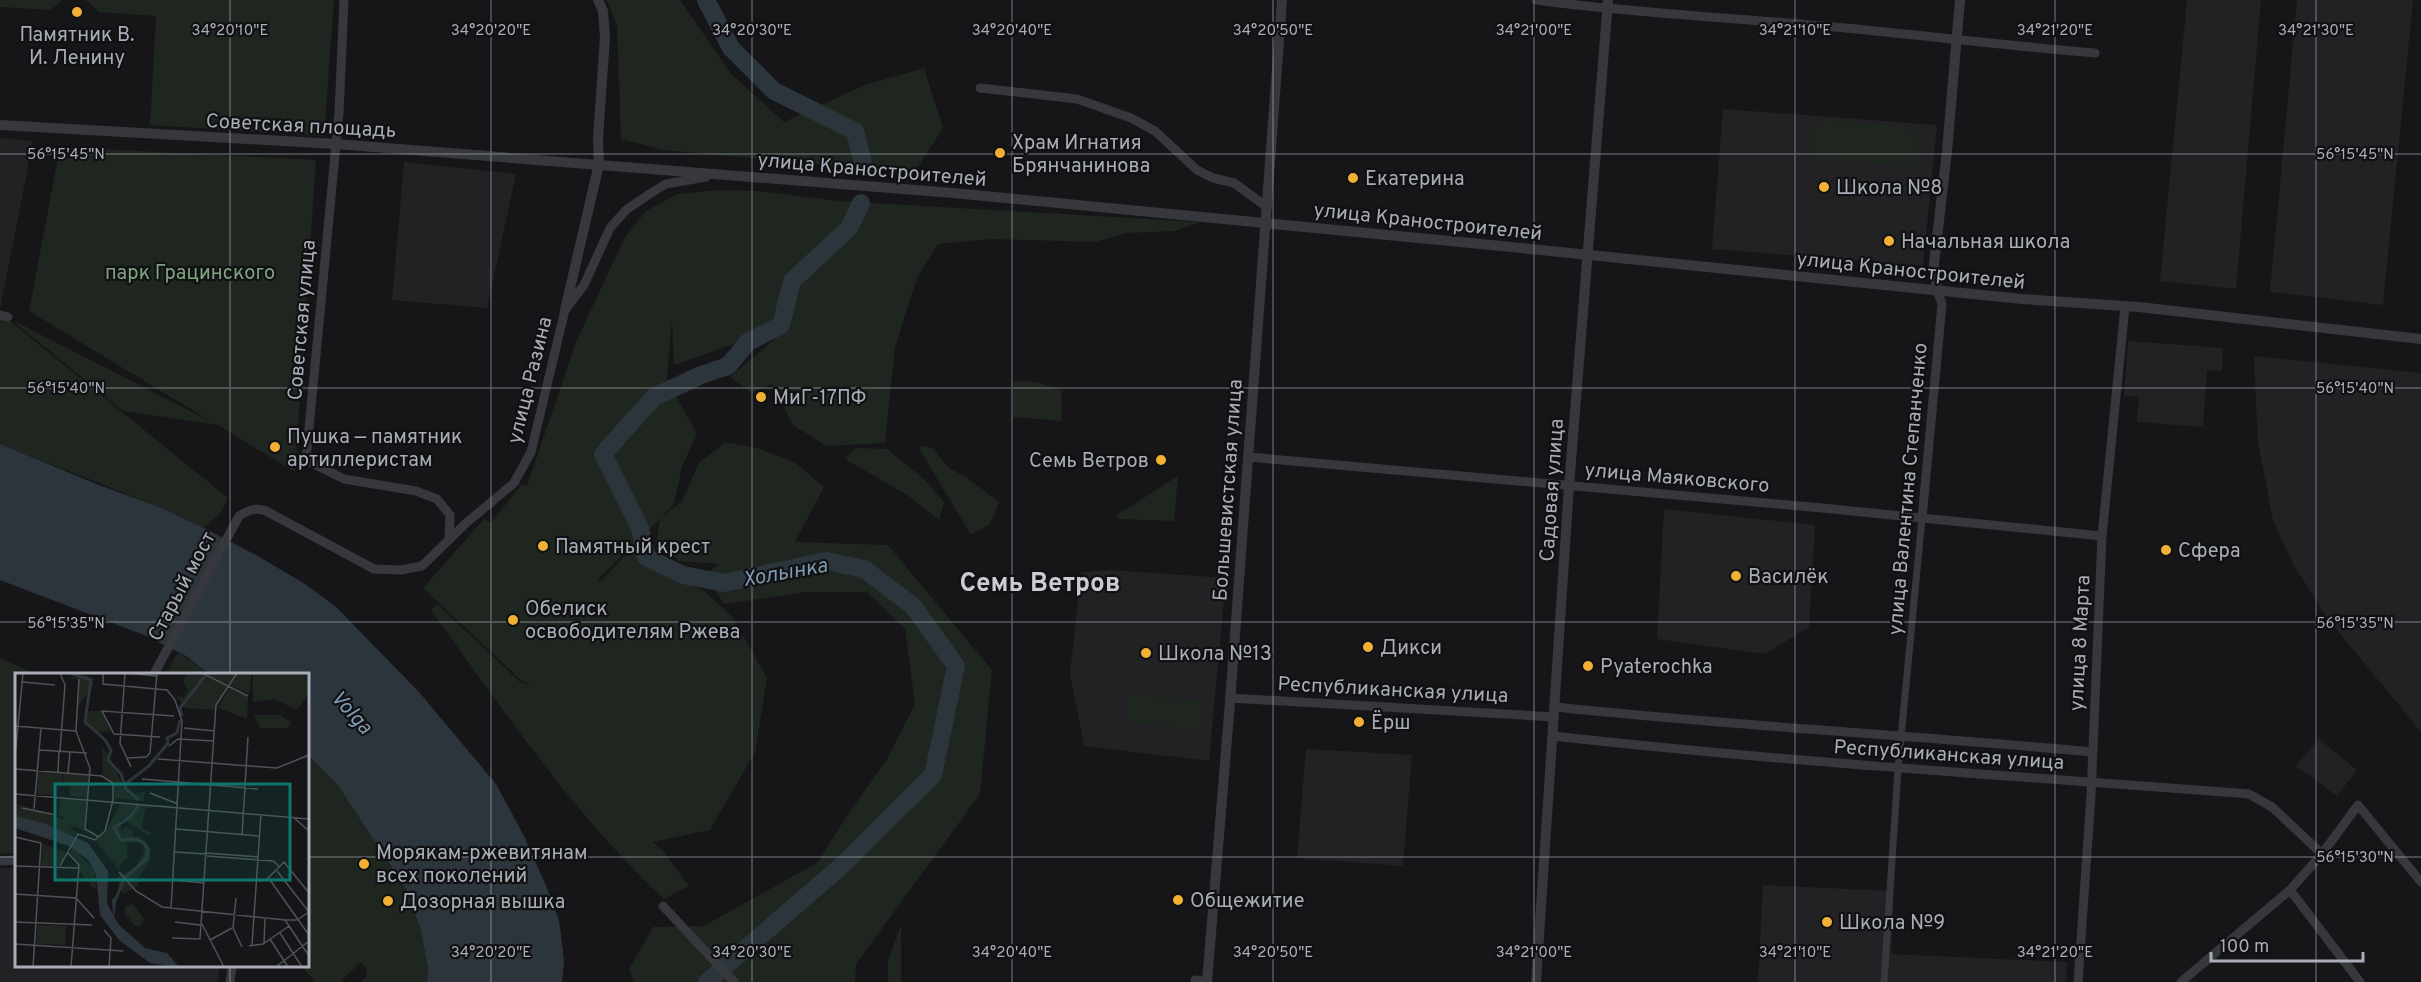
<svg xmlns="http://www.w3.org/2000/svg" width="2421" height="982" font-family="Overpass,sans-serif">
	<rect width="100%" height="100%" fill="#161618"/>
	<g fill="#222225">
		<path d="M 2187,0 L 2261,0 L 2236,289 L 2160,281 Z"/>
		<path d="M 2297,0 L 2413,0 L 2383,305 L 2270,292 Z"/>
		<path d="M 1723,109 L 1937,125 L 1923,266 L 1712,249 Z"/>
		<path d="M 0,138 L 33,141 L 0,309 Z"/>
		<path d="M 404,162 L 516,174 L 487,308 L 392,300 Z"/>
		<path d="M 2128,341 L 2223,348 L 2222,371 L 2207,370 L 2203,427 L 2137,422 L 2139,397 L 2124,396 Z"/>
		<path d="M 2254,356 L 2421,373 L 2421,732 L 2327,618 L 2292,562 L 2273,520 L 2258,443 Z"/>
		<path d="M 1664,509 L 1815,525 L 1809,627 L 1765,654 L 1657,639 Z"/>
		<path d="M 1111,570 L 1226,578 L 1209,761 L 1084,746 L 1070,673 L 1081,572 Z"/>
		<path d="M 2319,739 L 2357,770 L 2337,796 L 2296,766 Z"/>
		<path d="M 1306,749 L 1412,755 L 1403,866 L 1297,858 Z"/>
		<path d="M 0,868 L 16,868 L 16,966 L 219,966 L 218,982 L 0,982 Z"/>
		<path d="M 1763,885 L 1894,891 L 1891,954 L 2067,962 L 2066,982 L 1758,982 Z"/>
	</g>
	<g fill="#1e261f">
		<path d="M 0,0 L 63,0 L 50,10 L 0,7 Z"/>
		<path d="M 86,0 L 334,0 L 324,136 L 150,125 L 156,16 L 99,12 Z"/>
		<path d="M 607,0 L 680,0 L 732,75 L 784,122 L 865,85 L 924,68 L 943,128 L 914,173 L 663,150 L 621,139 L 617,26 Z"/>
		<path d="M 1826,120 L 1906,127 C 1920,137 1922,152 1913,167 L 1821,159 C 1804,144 1804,130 1826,120 Z"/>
		<path d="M 60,147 L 316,160 L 295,472 L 218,425 L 123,411 L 12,320 L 212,422 L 29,311 Z"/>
		<path d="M 717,190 L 759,191 L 838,201 L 1200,222 L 1175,231 L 1127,233 L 1095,242 L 992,239 L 938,244 L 917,278 L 895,347 L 885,443 L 826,446 L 793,425 L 772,384 L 752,393 L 730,377 L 776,338 L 795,300 L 791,275 L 778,320 L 734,344 L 674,365 L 672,319 L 667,380 L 697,434 L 682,467 L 674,504 L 662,517 L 682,501 L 699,463 L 725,442 L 757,448 L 794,462 L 824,487 L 795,542 L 888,545 L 992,670 L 980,794 L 856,964 L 855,982 L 634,982 L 629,969 L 653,927 L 704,926 L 818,862 L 848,814 L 886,761 L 915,704 L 905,629 L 867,592 L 806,592 L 724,604 L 705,574 L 719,564 L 679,561 L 656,542 L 660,519 L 599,578 L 598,583 L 632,549 L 648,564 L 704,591 L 732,616 L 767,678 L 755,752 L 710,830 L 653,842 L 664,852 L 689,886 L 664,899 C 573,814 503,710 431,610 L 437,604 L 520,682 L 534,686 L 522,681 L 423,588 L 484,519 L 491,523 L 522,484 L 527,486 L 576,342 L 624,239 L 646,211 L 677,194 Z"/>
		<path d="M 0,319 L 10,321 L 228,498 L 221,512 L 204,528 C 138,496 68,472 0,444 Z"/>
		<path d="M 1013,381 L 1038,382 L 1061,390 L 1062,421 L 1013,417 Z"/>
		<path d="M 926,446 L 933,449 L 949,468 L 966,477 L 999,502 L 990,524 L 971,535 L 918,447 Z"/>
		<path d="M 856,448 L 887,449 L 925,480 L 944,502 L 939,520 L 909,496 L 845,459 Z"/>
		<path d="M 1178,476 L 1174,521 L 1117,519 L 1117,515 Z"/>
		<path d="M 178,652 L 209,674 L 166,674 Z"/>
		<path d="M 0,658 L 36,674 L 16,674 L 16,853 L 0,854 Z"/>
		<path d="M 1129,695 L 1203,701 L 1201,729 L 1126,723 Z"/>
		<path d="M 308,755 L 337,784 L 406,889 L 421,930 L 428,969 L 427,982 L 360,982 L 366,977 L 367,969 L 361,962 L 340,982 L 315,982 L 302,966 L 308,966 Z"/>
		<path d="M 901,925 L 901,982 L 888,982 L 888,961 Z"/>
	</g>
	<path fill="#2c353c" d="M 0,444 L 99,485 L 159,507 L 204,528 L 256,555 L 305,584 L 335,606 L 419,692 L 496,784 L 525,838 L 550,895 L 559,920 L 564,960 L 562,982 L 427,982 L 428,969 L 421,930 L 406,889 L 337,784 L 308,755 L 308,674 L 209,674 L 186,656 L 144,635 L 0,580 Z"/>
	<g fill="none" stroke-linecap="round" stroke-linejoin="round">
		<path stroke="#2c353c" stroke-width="3" d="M 707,3 L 711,0"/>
		<g stroke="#2c353c" stroke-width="18">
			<path d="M 706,0 L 731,48 L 774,91 L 855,131 L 864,167"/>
			<path d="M 707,982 L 839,868 L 933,775 L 956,666 L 913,606 L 864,569 L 826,561 L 724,583 L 683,575 L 646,557 L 640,528 L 603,454 L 654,397 L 701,375 L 728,366 L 748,342 L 781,325 L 792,281 L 849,228 L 861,203"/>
		</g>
		<path stroke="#37383d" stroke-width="7" d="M 1884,982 L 1898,769 L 1922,518"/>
		<g stroke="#37383d" stroke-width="9">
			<path d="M 344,0 L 339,113 L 306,460 L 344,479 L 416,491 L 437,499 L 450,515 L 449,540"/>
			<path d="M 1536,0 C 1639,14 1742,18 1845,28 C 1928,36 2011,46 2095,53"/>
			<path d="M 980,88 L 1077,99 L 1131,118 L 1155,131 L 1197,170 L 1213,178 L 1234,183 L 1267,207"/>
			<path d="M 0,315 L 8,317"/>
			<path d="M 1248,457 L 1822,508 L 2102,536"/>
			<path d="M 1922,518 L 1942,304 L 1937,290"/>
			<path d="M 154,674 L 239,516 C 249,510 255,507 266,511 L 374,569 L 401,570 L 422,566 L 465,524 L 514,483 L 531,452 L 565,310 L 584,285 L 610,228 L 626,210 L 651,193 L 666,184 L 706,177"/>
			<path d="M 1230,698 L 1554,717"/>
			<path d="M 1555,707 C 1734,726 1913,735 2092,752"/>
			<path d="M 1553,736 C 1785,762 2017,776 2249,794 L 2272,807 L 2322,854"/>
			<path d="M 0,861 L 16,860"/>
			<path d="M 2290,890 L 2360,982"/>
			<path d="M 663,906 L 734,982"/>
			<path d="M 1195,980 L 1207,982"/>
			<path d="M 230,982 L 232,966"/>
			<path d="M 2078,982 L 2091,795 L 2102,536 L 2125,307"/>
			<path d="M 2181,982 L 2290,890 L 2322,854 L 2358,805 L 2421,882"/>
		</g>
		<g stroke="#37383d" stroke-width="10">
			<path d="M 0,125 L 336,144 L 953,193 L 1491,245 L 2022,299 L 2139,307 L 2421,339"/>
			<path d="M 1937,290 L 1934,264 L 1947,151 L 1960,0"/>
			<path d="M 565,310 L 599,164 L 598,138 L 605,37 L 603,11 L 598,0"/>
			<path d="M 1207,982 L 1230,702 L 1282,0"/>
			<path d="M 1536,982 L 1569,486 L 1608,0"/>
		</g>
	</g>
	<path fill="none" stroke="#a8adb8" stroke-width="1.5" stroke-opacity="0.45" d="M 230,0 L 230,674M 491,0 L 491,982M 752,0 L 752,982M 1012,0 L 1012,982M 1273,0 L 1273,982M 1534,0 L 1534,982M 1795,0 L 1795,982M 2055,0 L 2055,982M 2316,0 L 2316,982M 0,154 L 2421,154M 0,388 L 2421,388M 0,622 L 2421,622M 0,857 L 16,857M 308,857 L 2421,857M 230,966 L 230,982"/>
	<g fill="#f2b134" stroke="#111113" stroke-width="2">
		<circle cx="77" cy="12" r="6"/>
		<circle cx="1000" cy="153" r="6"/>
		<circle cx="1353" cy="178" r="6"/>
		<circle cx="1824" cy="187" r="6"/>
		<circle cx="1889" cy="241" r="6"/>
		<circle cx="761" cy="397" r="6"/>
		<circle cx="275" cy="447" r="6"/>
		<circle cx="1161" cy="460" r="6"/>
		<circle cx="543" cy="546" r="6"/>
		<circle cx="2166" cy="550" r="6"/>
		<circle cx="1736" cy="576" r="6"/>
		<circle cx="513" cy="620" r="6"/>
		<circle cx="1368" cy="647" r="6"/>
		<circle cx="1146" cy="653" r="6"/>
		<circle cx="1588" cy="666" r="6"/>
		<circle cx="1359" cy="722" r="6"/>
		<circle cx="364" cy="864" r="6"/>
		<circle cx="1178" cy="900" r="6"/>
		<circle cx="388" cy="901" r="6"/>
		<circle cx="1827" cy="922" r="6"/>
	</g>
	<g text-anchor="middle" stroke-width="4.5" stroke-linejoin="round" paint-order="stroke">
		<g font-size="20" fill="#a8adb8" stroke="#111113" text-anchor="start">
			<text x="77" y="41" text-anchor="middle">Памятник В.<tspan x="77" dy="23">И. Ленину</tspan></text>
			<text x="1012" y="149">Храм Игнатия<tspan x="1012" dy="23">Брянчанинова</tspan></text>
			<text x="1365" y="185">Екатерина</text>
			<text x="1836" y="194">Школа №8</text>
			<text x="1901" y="248">Начальная школа</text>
			<text x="773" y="404">МиГ-17ПФ</text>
			<text x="287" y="443">Пушка — памятник<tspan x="287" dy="23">артиллеристам</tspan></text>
			<text x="1149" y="467" text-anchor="end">Семь Ветров</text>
			<text x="555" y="553">Памятный крест</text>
			<text x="2178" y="557">Сфера</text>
			<text x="1748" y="583">Василёк</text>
			<text x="525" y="615">Обелиск<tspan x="525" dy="23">освободителям Ржева</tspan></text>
			<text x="1380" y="654">Дикси</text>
			<text x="1158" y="660">Школа №13</text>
			<text x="1600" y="673">Pyaterochka</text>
			<text x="1371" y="729">Ёрш</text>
			<text x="376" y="859">Морякам-ржевитянам<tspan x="376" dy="23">всех поколений</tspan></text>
			<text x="1190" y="907">Общежитие</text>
			<text x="400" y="908">Дозорная вышка</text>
			<text x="1839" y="929">Школа №9</text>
		</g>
		<g font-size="20" fill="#a8adb8" stroke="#111113">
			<text transform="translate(301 125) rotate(3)" y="7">Советская площадь</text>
			<text transform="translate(872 169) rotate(5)" y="7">улица Краностроителей</text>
			<text transform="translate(1428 221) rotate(6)" y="7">улица Краностроителей</text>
			<text transform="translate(1911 270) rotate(6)" y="7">улица Краностроителей</text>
			<text transform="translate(301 320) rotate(-85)" y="7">Советская улица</text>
			<text transform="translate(529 380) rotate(-76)" y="7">улица Разина</text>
			<text transform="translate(1677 477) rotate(5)" y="7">улица Маяковского</text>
			<text transform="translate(1907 489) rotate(-85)" y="7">улица Валентина Степанченко</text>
			<text transform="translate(1227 490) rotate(-86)" y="7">Большевистская улица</text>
			<text transform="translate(1551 490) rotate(-86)" y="7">Садовая улица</text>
			<text transform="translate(181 586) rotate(-62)" y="7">Старый мост</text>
			<text transform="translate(2079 643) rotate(-87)" y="7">улица 8 Марта</text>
			<text transform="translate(1393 689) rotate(3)" y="7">Республиканская улица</text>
			<text transform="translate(1949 754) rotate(4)" y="7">Республиканская улица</text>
		</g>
		<g font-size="20" fill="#7fa381" stroke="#111113">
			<text x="190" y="279">парк Грацинского</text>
		</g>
		<g font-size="21" font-style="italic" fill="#7f9bb3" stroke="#111113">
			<text transform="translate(785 572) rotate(-10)" y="7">Холынка</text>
			<text transform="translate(352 712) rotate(48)" y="7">Volga</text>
		</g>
		<g font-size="26" font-weight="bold" fill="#c9ccd4" stroke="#111113">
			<text x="1040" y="591">Семь Ветров</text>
		</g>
	</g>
	<g transform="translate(15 673)">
		<rect width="294" height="294" fill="#161618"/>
		<path d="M 171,0 L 185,0 L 213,14 L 200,37 L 170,35 L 161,23 L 169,24 L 173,17 L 168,9 ZM 194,0 L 237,0 L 234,21 L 193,2 ZM 238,0 L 294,0 L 294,21 L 282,37 L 259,26 L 238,29 ZM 72,2 L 79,11 L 63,34 L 64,6 L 53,6 ZM 214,15 L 233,23 L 232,46 L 203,35 ZM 75,38 L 86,38 L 96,58 L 83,60 L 74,52 L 70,46 ZM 239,42 L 265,42 L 276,49 L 273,55 L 245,55 ZM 87,72 L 111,118 L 116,123 L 130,118 L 129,128 L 100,125 L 98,109 L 88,101 ZM 23,99 L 47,101 L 47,111 L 39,112 L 38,122 L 22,122 ZM 48,101 L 73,102 L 72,124 L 55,123 L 55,113 L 48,111 ZM 46,126 L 71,127 L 69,157 L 53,152 L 62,160 L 60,163 L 0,143 L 2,131 L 51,147 L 43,141 ZM 106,130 L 157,133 L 131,135 L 126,155 L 137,160 L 134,163 L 111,148 L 116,143 L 105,147 L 106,159 L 110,154 L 117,156 L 118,164 L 126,164 L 136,176 L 135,188 L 123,205 L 123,213 L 108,221 L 101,205 L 120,195 L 129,180 L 128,172 L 124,169 L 111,170 L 113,184 L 104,193 L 105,198 L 81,168 L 91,158 ZM 28,171 L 52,180 L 44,193 L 26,193 ZM 58,175 L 80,198 L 81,216 L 76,214 L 75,205 L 71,207 L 64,196 L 55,179 ZM 118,231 L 129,246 L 125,254 L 119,252 L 109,239 L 111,233 ZM 22,252 L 51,253 L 50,272 L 21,271 Z" fill="#1e261f"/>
		<path d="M 0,143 L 31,151 L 73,170 L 93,198 L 92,230 L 98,242 L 97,226 L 102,224 L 99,244 L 105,253 L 130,275 L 152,280 L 164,294 L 135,290 L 104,267 L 85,242 L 81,201 L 73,187 L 54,173 L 0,155 Z" fill="#2c353c"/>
		<path fill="none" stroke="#2c353c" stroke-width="3" d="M 55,0 L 76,7 L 70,49 L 90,67 L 96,77 L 93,87 L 106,101 L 111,116 L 124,127M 167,43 L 165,35 L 190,3M 109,112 L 134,93 L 153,70 L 152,65 L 162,60 L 165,47M 100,228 L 109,206 L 131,186 L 133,176 L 129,170 L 120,166 L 106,167 L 99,155 L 116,143 L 124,131"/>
		<path fill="none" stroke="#505258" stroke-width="1.5" d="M 45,0 L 50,12 L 45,78M 88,0 L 88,11 L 152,17 L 160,27 L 167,48 L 156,235M 110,0 L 105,70 L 116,94M 110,0 L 142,3M 187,0 L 233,23M 64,6 L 61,58 L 75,95 L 70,156 L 84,164M 8,9 L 40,12M 0,53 L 61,58M 169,55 L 200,58M 145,64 L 99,61 L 87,38 L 159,43M 154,73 L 163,66 L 199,68M 24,77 L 72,80M 0,84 L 8,0M 112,85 L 131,84 L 135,80 L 142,0M 143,86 L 262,95 L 294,82M 0,96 L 87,103 L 98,110 L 98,127 L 90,158 L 80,167 L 63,161 L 45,193M 43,100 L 44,78M 53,100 L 55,79M 127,106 L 243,116M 135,120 L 163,131M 0,121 L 294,146M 7,135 L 41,142M 19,136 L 26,55M 278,144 L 294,158M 161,156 L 244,163M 227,162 L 233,64M 0,164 L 26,170 L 18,294M 160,179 L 191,181M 53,180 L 64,192 L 56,294M 191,180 L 243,184M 192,183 L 258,188 L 265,194M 0,193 L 63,195M 262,198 L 294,239M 104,199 L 121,218 L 147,234 L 270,247 L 282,247 L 294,239M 158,207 L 189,210M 251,207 L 255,207 L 294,262M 245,208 L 252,206 L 269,189 L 294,220M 0,221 L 61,225 L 79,245M 270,247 L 294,283M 0,249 L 77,252M 160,249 L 185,252M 187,251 L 209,294M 218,255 L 221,225M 218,255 L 227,274M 89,257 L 96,265 L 94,294M 265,260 L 287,294M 157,265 L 185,266 L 201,32 L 222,0M 255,266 L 273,294M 195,267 L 217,255M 249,270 L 250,245M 0,271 L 108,278M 237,272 L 246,141M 234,273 L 248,271 L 274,253M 261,294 L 294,268"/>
		<path fill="#0f766e" fill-opacity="0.15" stroke="#0f766e" stroke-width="3" d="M 40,111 L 275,111 L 275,207 L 40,207 Z"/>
		<rect width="294" height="294" fill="none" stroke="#a8adb8" stroke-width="3"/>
	</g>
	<g font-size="15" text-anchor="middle" fill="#a8adb8" stroke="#111113" stroke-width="4.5" stroke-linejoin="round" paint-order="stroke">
		<text x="230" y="35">34°20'10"E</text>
		<text x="491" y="35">34°20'20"E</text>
		<text x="752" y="35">34°20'30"E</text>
		<text x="1012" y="35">34°20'40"E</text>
		<text x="1273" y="35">34°20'50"E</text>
		<text x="1534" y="35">34°21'00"E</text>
		<text x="1795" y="35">34°21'10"E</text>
		<text x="2055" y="35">34°21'20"E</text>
		<text x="2316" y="35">34°21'30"E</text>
		<text x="66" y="159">56°15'45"N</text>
		<text x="2355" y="159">56°15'45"N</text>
		<text x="66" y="393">56°15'40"N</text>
		<text x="2355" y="393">56°15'40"N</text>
		<text x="66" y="628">56°15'35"N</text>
		<text x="2355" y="628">56°15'35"N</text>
		<text x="2355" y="862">56°15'30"N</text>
		<text x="491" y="957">34°20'20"E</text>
		<text x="752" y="957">34°20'30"E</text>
		<text x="1012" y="957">34°20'40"E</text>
		<text x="1273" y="957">34°20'50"E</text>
		<text x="1534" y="957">34°21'00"E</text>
		<text x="1795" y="957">34°21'10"E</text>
		<text x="2055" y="957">34°21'20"E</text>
	</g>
	<path d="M2211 952v9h152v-9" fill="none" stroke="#a8adb8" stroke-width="3"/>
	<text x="2220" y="952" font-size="18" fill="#a8adb8" stroke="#111113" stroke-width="4.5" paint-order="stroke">100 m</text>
</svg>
